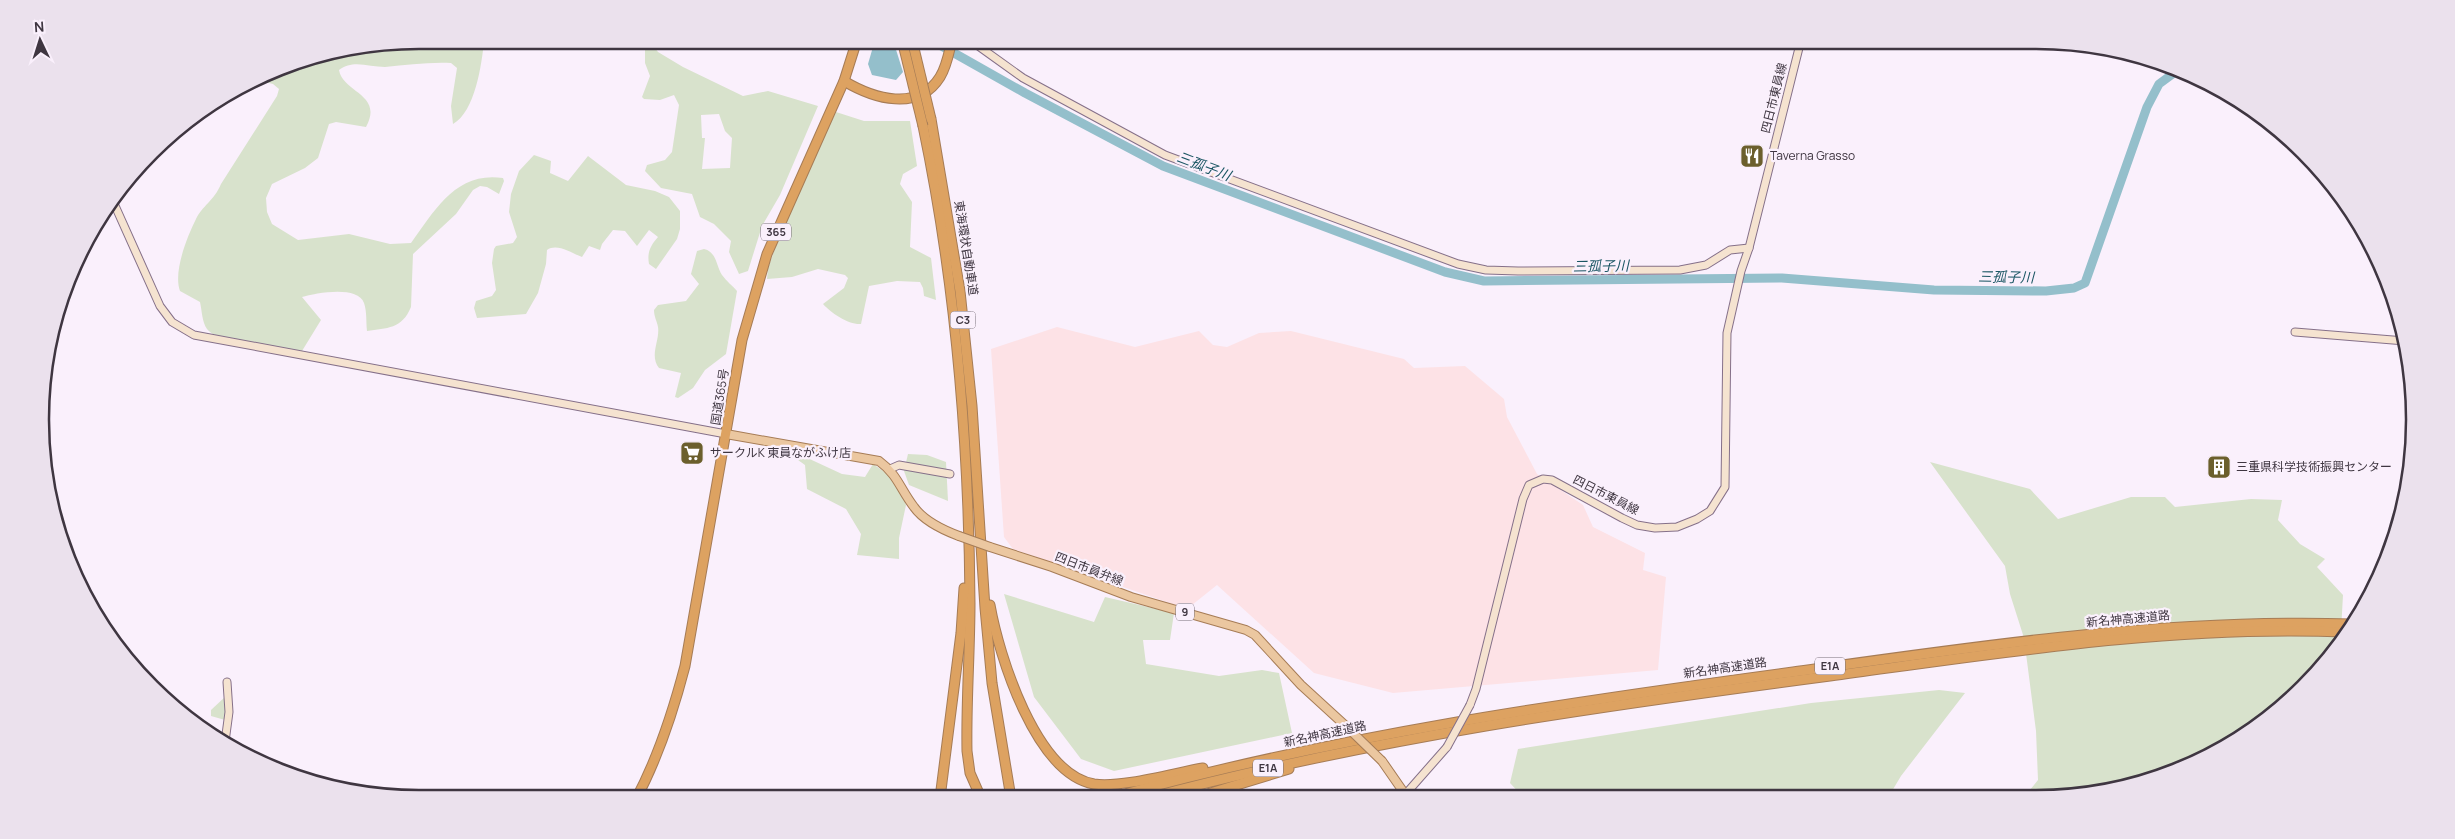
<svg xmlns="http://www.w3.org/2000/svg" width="2455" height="839" font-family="Manrope,'Noto Sans JP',sans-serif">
	<rect width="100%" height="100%" fill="#faf0fc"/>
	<path fill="#fde2e6" d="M 1057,327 L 1135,347 L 1199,331 L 1213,345 L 1227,347 L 1259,333 L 1291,331 L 1404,359 L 1414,368 L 1465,366 L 1504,399 L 1507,417 L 1537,474 L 1583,505 L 1593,527 L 1645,553 L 1643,570 L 1666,577 L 1658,670 L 1393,693 L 1314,673 L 1217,585 L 1187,609 L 1013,549 L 1004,537 L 991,349 Z"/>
	<g fill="#d8e2cc" fill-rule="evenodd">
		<path d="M 419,40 L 484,40 C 482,64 475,112 453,124 L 451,106 L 457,68 L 451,63 C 428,62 407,65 385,67 C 369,67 353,59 339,70 C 343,93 384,94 366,127 L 336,122 L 329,124 L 318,158 L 305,168 L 272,184 L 266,198 L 267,212 L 272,224 L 298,240 L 349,234 L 390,244 L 411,243 C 435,210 456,171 503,178 L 504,181 L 499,194 L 487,187 L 480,186 L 473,190 L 456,214 L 413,254 L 411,307 C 402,329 387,328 367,331 C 366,323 367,311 364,303 C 358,285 316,293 302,297 L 321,320 L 302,351 C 281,348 219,345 207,329 C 202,322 202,311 200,302 L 180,291 C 173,272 187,237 196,219 C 202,206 214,201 221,184 L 277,96 L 279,89 L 273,84 L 257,80 C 305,50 364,45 419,40 Z"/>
		<path d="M 637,40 L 649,40 L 658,52 L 683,67 L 743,96 L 768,91 L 818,106 L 780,195 L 762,226 L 748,271 L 739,274 L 729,252 L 731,241 L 714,224 L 700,217 L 692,194 L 661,188 L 645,171 L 647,165 L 665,160 L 672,152 L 679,105 L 674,95 L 660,100 L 644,99 L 642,97 L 650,76 L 645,63 L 645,46 ZM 719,114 L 725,131 L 732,138 L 730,168 L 702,169 L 705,138 L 702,138 L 701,115 Z"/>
		<path d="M 836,112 L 864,121 L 910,121 L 917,166 L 903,174 L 900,184 L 912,202 L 910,247 L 931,258 L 936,300 L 924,296 L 923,288 L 920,282 L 897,281 L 869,286 L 861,324 C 849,325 831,313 823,304 L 844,288 L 848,278 L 845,275 L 818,269 L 792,277 L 767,279 L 768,268 L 789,209 Z"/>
		<path d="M 534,155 L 551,161 L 550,173 L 568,181 L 588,156 L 626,185 L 655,191 L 669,197 L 680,211 L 680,229 L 677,239 L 656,269 L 649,264 C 647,253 650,246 658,237 L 649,230 L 637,246 L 625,231 L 613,230 L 602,244 L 600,250 L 589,246 L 582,257 C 571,253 557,243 547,250 L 546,264 L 538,293 L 526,314 L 477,318 L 474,308 L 476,301 L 492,296 L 496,290 L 492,263 L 494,249 L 496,246 L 513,243 L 517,237 L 509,212 L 511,194 L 519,171 Z"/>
		<path d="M 704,249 C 717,252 716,266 722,275 C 726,281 733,286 737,291 L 726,354 L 705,370 L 693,388 L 678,398 L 675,397 L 681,373 L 659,368 C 649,355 660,341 658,327 C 657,321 654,317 654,310 L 658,305 L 686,301 L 699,284 L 691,274 L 697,251 Z"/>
		<path d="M 908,454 L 927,455 L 946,462 L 948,501 L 909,485 L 904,471 Z"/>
		<path d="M 801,455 L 842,474 L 865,477 L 873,464 L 895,479 L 901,488 L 906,505 L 899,538 L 899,559 L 857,555 L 861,534 L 846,509 L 807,489 L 805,465 L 798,460 Z"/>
		<path d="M 1930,462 L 2030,489 L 2058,519 L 2131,497 L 2165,497 L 2175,507 L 2251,499 L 2282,500 L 2278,520 L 2300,544 L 2325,559 L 2317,567 L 2343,595 L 2341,631 L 2344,634 L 2286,705 L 2181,770 L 2085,796 L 2025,796 L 2038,780 L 2036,731 L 2024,638 L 2010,594 L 2005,566 Z"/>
		<path d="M 1004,594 L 1094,622 L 1105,597 L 1174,613 L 1170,640 L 1143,640 L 1146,664 L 1219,676 L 1262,670 L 1279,673 L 1292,733 L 1114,771 L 1081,759 L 1034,697 Z"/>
		<path d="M 1939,690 L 1965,693 L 1901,776 L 1889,796 L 1523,797 L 1510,783 L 1518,749 L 1811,703 Z"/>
		<path d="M 226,696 L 225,720 L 211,716 L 211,710 Z"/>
	</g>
	<path fill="#94bfcb" d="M 875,40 L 893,40 L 903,72 L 896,80 L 872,75 L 868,64 Z"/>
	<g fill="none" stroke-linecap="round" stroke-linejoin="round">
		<path stroke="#94bfcb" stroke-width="9" d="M 931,40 L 1025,93 L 1163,166 L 1445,272 L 1484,281 L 1782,278 L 1934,290 L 2046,291 L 2074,288 L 2085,283 L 2147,107 L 2159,84 L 2178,70"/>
		<g stroke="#857089" stroke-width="9">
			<g id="secondary">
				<path d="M 970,40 L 1023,78 L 1165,155 L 1458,264 L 1486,270 L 1518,271 L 1680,270 L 1706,265 L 1730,250 L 1749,248"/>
				<path d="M 112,199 L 160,306 L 172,322 L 194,335 L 726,434"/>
				<path d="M 2295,332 L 2405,341"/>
				<path d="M 890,469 L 899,465 L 950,474"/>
				<path d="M 1470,705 L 1476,689 L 1523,499 L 1529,485 L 1543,479 L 1552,480 L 1622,518 L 1637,525 L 1655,528 L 1677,527 L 1697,519 L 1710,511 L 1725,487 L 1727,333 L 1741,271 L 1749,248 L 1801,40"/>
				<path d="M 225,742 L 229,712 L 227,682"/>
				<path d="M 1403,797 L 1447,747"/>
			</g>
		</g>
		<g stroke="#a67c56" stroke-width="10">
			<g id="primary">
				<path d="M 726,434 L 879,461 C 898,475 900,489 914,507 C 924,521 943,530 959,536"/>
				<path d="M 990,547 L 1052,567 L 1131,597 L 1246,630 L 1255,635 L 1301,685 L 1348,728"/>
				<path d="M 1382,761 L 1407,797"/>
			</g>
		</g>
		<g stroke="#a67c56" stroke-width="11">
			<g id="highway">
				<path d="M 844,81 C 874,99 918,112 940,77 C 947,66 949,52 952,40"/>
				<path d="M 931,119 L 960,291 L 972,406 L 985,608 L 992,683 L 1011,798"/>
				<path d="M 923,126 C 956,284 969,443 970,603 C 970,653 966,702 967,751 L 970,773 L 981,798"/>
				<path d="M 990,605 C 999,656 1036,774 1094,784 C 1122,788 1174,773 1203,768"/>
				<path d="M 940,798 L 961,633 L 964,588"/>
				<path d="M 1110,798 C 1333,736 1563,703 1793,672 C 1978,646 2165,618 2352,624"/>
				<path d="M 1148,798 C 1372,738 1601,706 1830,676 C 2000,653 2173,625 2345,632"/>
				<path d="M 1194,798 L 1289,769"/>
				<path d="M 636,799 C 659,756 673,712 685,666 L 742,340 L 767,254 L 844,81 L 857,40"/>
			</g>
		</g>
		<use href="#secondary" stroke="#f5e3d0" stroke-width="7"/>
		<use href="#primary" stroke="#ebc7a0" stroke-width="8"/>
		<use href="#highway" stroke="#dda261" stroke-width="9"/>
		<g stroke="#857089" stroke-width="9" stroke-linecap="butt">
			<path id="secondary-bridge" d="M 1447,747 L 1470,705"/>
		</g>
		<g stroke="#a67c56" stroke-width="10" stroke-linecap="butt">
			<g id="primary-bridge">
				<path d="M 959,536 L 990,547"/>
				<path d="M 1348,728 L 1382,761"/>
			</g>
		</g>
		<g stroke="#a67c56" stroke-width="11" stroke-linecap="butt">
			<g id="highway-bridge">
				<path d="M 902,40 L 923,126"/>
				<path d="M 912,40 L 931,119"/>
			</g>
		</g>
		<use href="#secondary-bridge" stroke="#f5e3d0" stroke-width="7"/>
		<use href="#primary-bridge" stroke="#ebc7a0" stroke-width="8"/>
		<use href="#highway-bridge" stroke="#dda261" stroke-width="9"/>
	</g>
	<defs>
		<g id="restaurant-square" transform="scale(1.25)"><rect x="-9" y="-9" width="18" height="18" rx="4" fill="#6b5f2c" stroke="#faf0fc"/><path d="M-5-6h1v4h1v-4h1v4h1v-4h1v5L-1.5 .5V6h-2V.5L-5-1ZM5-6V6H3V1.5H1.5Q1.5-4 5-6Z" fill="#fff"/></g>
		<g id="supermarket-square" transform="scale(1.25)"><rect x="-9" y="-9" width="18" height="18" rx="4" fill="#6b5f2c" stroke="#faf0fc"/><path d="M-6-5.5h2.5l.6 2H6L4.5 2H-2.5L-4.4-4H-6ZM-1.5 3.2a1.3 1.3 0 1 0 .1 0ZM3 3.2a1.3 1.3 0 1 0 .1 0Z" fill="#fff"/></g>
		<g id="building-square" transform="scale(1.25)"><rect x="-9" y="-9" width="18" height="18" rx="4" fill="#6b5f2c" stroke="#faf0fc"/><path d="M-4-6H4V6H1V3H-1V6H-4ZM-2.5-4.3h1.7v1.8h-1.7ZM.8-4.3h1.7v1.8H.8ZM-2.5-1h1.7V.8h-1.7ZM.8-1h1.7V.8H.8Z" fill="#fff"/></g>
	</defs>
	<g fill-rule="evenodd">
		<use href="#restaurant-square" x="1752" y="156"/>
		<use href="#supermarket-square" x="692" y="453"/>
		<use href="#building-square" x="2219" y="467"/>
	</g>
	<g text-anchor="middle" stroke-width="4.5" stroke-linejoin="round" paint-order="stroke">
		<g fill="#faf0fc" stroke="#776e79" stroke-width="1">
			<rect x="761" y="223.5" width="30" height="17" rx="4"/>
			<rect x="950.5" y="311.5" width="25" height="17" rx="4"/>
			<rect x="1176" y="603.5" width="18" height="17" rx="4"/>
			<rect x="1815" y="657.5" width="30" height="17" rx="4"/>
			<rect x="1253" y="759.5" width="30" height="17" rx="4"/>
		</g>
		<g font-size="11" font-weight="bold" fill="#3f3641">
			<text x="776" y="236">365</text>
			<text x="963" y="324">C3</text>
			<text x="1185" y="616">9</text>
			<text x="1830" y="670">E1A</text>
			<text x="1268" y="772">E1A</text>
		</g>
		<g font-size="12" fill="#3f3641" stroke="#faf0fc">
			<text transform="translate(1774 98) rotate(-76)" y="4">四日市東員線</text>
			<text transform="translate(966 248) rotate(81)" y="4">東海環状自動車道</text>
			<text transform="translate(720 397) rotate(-81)" y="4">国道365号</text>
			<text transform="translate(1606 495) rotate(27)" y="4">四日市東員線</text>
			<text transform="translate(1089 569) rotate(21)" y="4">四日市員弁線</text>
			<text transform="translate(2128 619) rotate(-5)" y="4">新名神高速道路</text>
			<text transform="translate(1725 668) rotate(-8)" y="4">新名神高速道路</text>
			<text transform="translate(1325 734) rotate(-12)" y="4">新名神高速道路</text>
		</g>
		<g font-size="12" fill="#3f3641" stroke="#faf0fc" text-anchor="start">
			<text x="1770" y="160">Taverna Grasso</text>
			<text x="710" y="457">サークルK 東員ながふけ店</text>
			<text x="2236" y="471">三重県科学技術振興センター</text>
		</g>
		<g font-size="14" font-style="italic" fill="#1a5563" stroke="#faf0fc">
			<text transform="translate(1204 166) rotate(21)" y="5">三孤子川</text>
			<text transform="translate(1601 266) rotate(-1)" y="5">三孤子川</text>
			<text transform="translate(2006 277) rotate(1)" y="5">三孤子川</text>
		</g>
	</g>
	<path d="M0 0H2455V839H0ZM419 49H2036A370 370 0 0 1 2406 419V420A370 370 0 0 1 2036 790H419A370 370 0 0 1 49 420V419A370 370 0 0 1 419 49Z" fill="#ebe1ed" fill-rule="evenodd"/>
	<path fill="none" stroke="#3f3641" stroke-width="2.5" d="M419 49H2036A370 370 0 0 1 2406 419V420A370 370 0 0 1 2036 790H419A370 370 0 0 1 49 420V419A370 370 0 0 1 419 49Z"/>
	<g transform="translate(40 40) rotate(356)" stroke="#faf0fc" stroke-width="4" paint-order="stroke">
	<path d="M0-4L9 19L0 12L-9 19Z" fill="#3f3641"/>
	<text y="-8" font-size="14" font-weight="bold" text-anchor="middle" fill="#3f3641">N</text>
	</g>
</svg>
